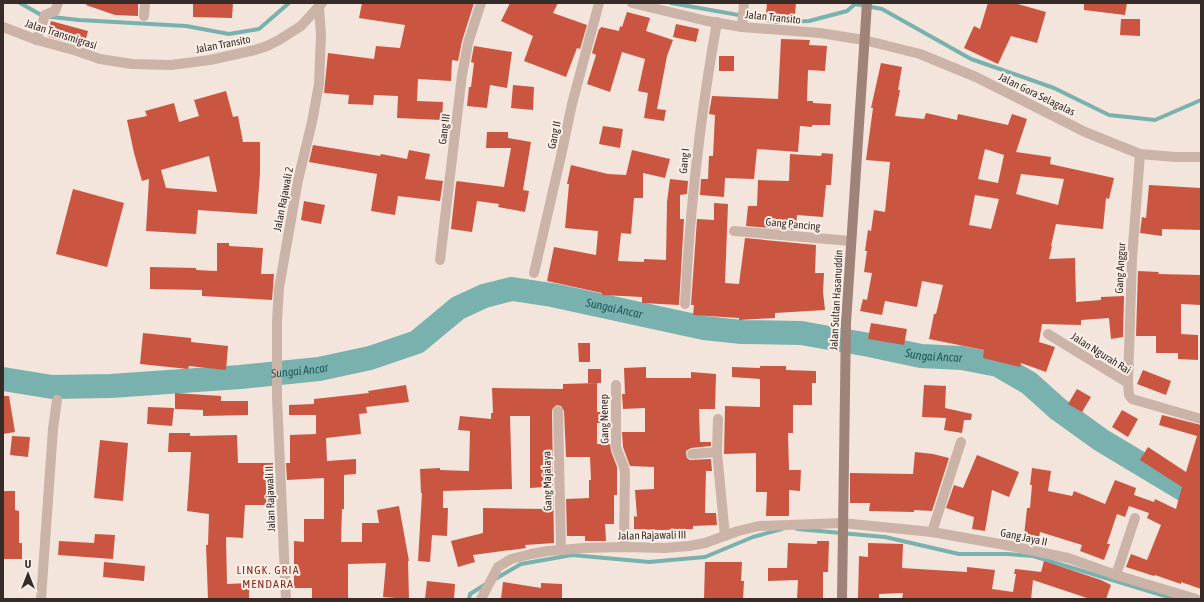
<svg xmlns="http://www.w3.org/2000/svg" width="1204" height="602" font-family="'Asap Condensed',sans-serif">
	<rect width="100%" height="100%" fill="#f3e5db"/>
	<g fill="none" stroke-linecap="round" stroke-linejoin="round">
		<g stroke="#79b1ae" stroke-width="4">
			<path d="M 20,3 L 43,16 L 79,20 L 186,26 L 229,34 L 259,29 L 289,3"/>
			<path d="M 671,3 L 778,22 L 809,21 L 847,11 L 855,4 L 882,9 L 971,59 L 1054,88 L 1109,115 L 1155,120 L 1201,100"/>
			<path d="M 797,529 L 885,537 L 959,554 L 1007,554 L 1033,556 L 1175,599"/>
			<path d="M 495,579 L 521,564 L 572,555 L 649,562 L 705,557 L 753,537 L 782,529"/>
			<path d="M 469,599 L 470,594 L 486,584"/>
		</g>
		<path stroke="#79b1ae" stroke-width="24" id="s1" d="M 3,379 L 52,387 L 111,386 L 240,377 L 319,369 L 370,358 L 417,342 L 458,308 L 484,296 L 512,289 L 552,295 L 704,328 L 742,332 L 801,333 L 869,345 L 921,356 L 962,358 L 998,365 L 1029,383 L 1058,409 L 1101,440 L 1201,500"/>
	</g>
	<g fill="#ca5642" fill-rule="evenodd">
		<path d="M 87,3 L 138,3 L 138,16 L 115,15 L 86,5 Z"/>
		<path d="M 193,3 L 233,3 L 232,18 L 193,17 Z"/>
		<path d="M 362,3 L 474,3 L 462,41 L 458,61 L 452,60 L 451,81 L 418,79 L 417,101 L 443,102 L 442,120 L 397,118 L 398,96 L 374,95 L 373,105 L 348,104 L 349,95 L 324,93 L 328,53 L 374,59 L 376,46 L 400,48 L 405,25 L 359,18 Z"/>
		<path d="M 510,3 L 558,3 L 553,13 L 587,25 L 580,49 L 577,48 L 566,77 L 524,61 L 533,36 L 501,21 Z"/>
		<path d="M 767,3 L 796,3 L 795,15 L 766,14 Z"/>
		<path d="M 988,3 L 1014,3 L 1046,12 L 1037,43 L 1011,36 L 998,64 L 964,48 L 974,26 L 980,29 Z"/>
		<path d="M 1084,3 L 1127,3 L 1125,15 L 1084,10 Z"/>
		<path d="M 627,12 L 650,18 L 646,31 L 673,40 L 667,56 L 657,109 L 666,110 L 664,121 L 644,118 L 648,93 L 638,91 L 645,59 L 622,52 L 610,92 L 587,84 L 596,55 L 592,53 L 599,29 L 600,29 L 601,27 L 619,31 L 620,26 L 622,27 Z"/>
		<path d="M 1121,19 L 1140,19 L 1140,36 L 1120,35 Z"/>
		<path d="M 51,21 L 88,31 L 84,47 L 47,36 Z"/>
		<path d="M 676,24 L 699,29 L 696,42 L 673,37 Z"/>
		<path d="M 781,39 L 810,40 L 809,45 L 827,46 L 825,71 L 808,70 L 807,101 L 813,101 L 813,103 L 831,104 L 830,125 L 812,125 L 812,127 L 800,126 L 798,152 L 757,149 L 754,179 L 725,178 L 724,197 L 700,195 L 701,179 L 708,179 L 709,156 L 713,156 L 715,115 L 709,114 L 712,96 L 778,99 Z"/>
		<path d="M 474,46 L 512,52 L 507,88 L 490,85 L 487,108 L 467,106 L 469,87 L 471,87 L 474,63 L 471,62 Z"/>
		<rect x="719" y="56" width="15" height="15"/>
		<path d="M 881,63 L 902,67 L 898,90 L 900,90 L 895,116 L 924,119 L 926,113 L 957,120 L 958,114 L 1008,125 L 1012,114 L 1027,119 L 1016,152 L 1051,157 L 1050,164 L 1114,178 L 1109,199 L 1106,198 L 1103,229 L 1056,224 L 1051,246 L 1052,246 L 1049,259 L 1075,258 L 1076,302 L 1101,300 L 1101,297 L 1124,296 L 1123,337 L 1111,339 L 1109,318 L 1081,320 L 1081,325 L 1042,324 L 1039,342 L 1055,347 L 1046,372 L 1021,363 L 1020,367 L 983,358 L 984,350 L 929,339 L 934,314 L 936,314 L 943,285 L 922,281 L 917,307 L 885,301 L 882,315 L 860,311 L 863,299 L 867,300 L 872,273 L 864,272 L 867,251 L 865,251 L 868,230 L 871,231 L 874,210 L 885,212 L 890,162 L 866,160 L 873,108 L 871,108 ZM 985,149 L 1004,155 L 998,183 L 978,179 ZM 1021,174 L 1064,179 L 1058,205 L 1016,194 ZM 975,195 L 999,199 L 991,229 L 969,225 Z"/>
		<path d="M 513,85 L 534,87 L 533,110 L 511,108 Z"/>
		<path d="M 226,91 L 233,117 L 238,116 L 243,142 L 260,142 L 260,173 L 257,214 L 198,210 L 196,234 L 146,231 L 149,179 L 142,181 L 134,153 L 127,120 L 147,116 L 145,111 L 174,103 L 179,122 L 199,116 L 194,100 ZM 209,156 L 217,192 L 166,188 L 161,170 Z"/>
		<path d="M 603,126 L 623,129 L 620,148 L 599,144 Z"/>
		<path d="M 487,132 L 508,132 L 508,138 L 531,142 L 523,190 L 529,191 L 525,212 L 498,207 L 499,204 L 477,201 L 472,232 L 451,229 L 456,183 L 457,181 L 504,187 L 511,148 L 486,148 Z"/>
		<path d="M 313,145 L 380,156 L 381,154 L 407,159 L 409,150 L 430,154 L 425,179 L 443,181 L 440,201 L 398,196 L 395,215 L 371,211 L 377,174 L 309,162 Z"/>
		<path d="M 632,150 L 670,159 L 665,178 L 643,173 L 643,198 L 634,198 L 631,234 L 621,233 L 618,261 L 644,262 L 644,259 L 666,260 L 667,202 L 670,179 L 688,181 L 687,194 L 680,195 L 680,219 L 684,219 L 679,305 L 642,303 L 642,297 L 602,295 L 602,293 L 547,281 L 554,247 L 596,255 L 598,231 L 565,228 L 569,184 L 567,184 L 571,165 L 608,174 L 626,175 Z"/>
		<path d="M 822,153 L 833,154 L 831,185 L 826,185 L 823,217 L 797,215 L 796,230 L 746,226 L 748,206 L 757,206 L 758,180 L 789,181 L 790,154 L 821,156 Z"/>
		<path d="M 1149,185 L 1201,188 L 1201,230 L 1162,229 L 1162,236 L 1140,233 L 1142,217 L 1146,218 Z"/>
		<path d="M 73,189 L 124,203 L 107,267 L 56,254 Z"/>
		<path d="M 304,201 L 325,205 L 321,224 L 301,220 Z"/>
		<path d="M 714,203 L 728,204 L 725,283 L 739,284 L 745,238 L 816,245 L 815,273 L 824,273 L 823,292 L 825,310 L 775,313 L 775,318 L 739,320 L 739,318 L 693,315 L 694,305 L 691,305 L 697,219 L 714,220 Z"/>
		<path d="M 217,243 L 229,243 L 229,246 L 263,248 L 261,274 L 274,274 L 272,300 L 202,296 L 202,290 L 150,289 L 150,267 L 196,268 L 196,270 L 217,271 Z"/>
		<path d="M 1138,271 L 1159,272 L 1158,274 L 1201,275 L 1201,305 L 1181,304 L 1181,334 L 1198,335 L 1198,360 L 1178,359 L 1178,353 L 1156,353 L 1156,336 L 1136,336 Z"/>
		<path d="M 871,323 L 907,329 L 904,345 L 868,339 Z"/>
		<path d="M 143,333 L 191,338 L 191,342 L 228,346 L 226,370 L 189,366 L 188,369 L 140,364 Z"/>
		<path d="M 578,343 L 590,343 L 590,362 L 579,362 Z"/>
		<path d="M 760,366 L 786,366 L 786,370 L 816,371 L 816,383 L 812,383 L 812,405 L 793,405 L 793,433 L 788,433 L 789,470 L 801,470 L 800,491 L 789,490 L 789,516 L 766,516 L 767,492 L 756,492 L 756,453 L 724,454 L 725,406 L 760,407 L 760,379 L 732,377 L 732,367 L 760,368 Z"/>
		<path d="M 646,367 L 646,378 L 691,378 L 691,372 L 716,374 L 715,409 L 699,409 L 700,442 L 711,442 L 711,446 L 691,448 L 686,451 L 686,454 L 687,458 L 690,460 L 711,459 L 712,471 L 706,471 L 705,513 L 716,513 L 717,525 L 693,526 L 693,529 L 662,530 L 634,529 L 634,516 L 637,517 L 635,490 L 654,489 L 654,467 L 630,466 L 623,447 L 622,432 L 645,432 L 645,408 L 623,409 L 622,394 L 625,394 L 624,368 Z"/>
		<rect x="588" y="369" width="13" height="14"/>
		<path d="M 1143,370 L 1171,381 L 1166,395 L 1137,384 Z"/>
		<path d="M 597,383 L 597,412 L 607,412 L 606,423 L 597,423 L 597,444 L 610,444 L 611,451 L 617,467 L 617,495 L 614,495 L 614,524 L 605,524 L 606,541 L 585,541 L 585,536 L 567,536 L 566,499 L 589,498 L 589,480 L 591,480 L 590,457 L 566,457 L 564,411 L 561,406 L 557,405 L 553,408 L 552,411 L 554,543 L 525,545 L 526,548 L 473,555 L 475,562 L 458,567 L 451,541 L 483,533 L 483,508 L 546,509 L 545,487 L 530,488 L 530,416 L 510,416 L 512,489 L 443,491 L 443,508 L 448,508 L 447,536 L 432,535 L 430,562 L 418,561 L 422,493 L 421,493 L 420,469 L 440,468 L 440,470 L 469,471 L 470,431 L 458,430 L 460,416 L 491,419 L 491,413 L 493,413 L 492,388 L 563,389 L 563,384 Z"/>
		<path d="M 406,385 L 409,402 L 366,407 L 367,413 L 359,414 L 361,434 L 326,438 L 327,461 L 356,459 L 356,474 L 344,475 L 344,509 L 342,509 L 341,542 L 362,542 L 362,523 L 379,523 L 377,510 L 399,506 L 409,561 L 408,561 L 409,599 L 383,597 L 386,563 L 348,564 L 348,599 L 312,599 L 312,588 L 294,588 L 294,541 L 304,542 L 304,519 L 324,519 L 324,478 L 287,480 L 286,463 L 290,463 L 290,435 L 316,434 L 316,415 L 289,415 L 289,405 L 314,404 L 314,399 L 369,393 L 368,391 Z"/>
		<path d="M 924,385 L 946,386 L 945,408 L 972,414 L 971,420 L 964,420 L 962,433 L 944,430 L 946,418 L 922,417 Z"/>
		<path d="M 1077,389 L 1091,397 L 1082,412 L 1068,404 Z"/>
		<path d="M 175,393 L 221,396 L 221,401 L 248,401 L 248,415 L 203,416 L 203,410 L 175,409 Z"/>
		<path d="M 3,396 L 9,396 L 15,432 L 3,434 Z"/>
		<path d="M 148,407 L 174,408 L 172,426 L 147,424 Z"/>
		<path d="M 1122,410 L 1138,419 L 1128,437 L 1112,427 Z"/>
		<path d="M 1162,415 L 1201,425 L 1201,589 L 1181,582 L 1181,584 L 1155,575 L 1154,576 L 1126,567 L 1131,554 L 1147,560 L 1161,525 L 1147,518 L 1149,513 L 1129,506 L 1125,517 L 1117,514 L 1107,544 L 1110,544 L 1104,560 L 1080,551 L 1082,545 L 1040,532 L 1039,538 L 1024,536 L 1027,508 L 1030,508 L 1032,485 L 1030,485 L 1032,468 L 1051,471 L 1048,491 L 1072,496 L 1074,491 L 1105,504 L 1115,480 L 1136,488 L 1134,495 L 1154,502 L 1155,499 L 1176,509 L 1182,487 L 1140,460 L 1148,447 L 1186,472 L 1197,436 L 1159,425 Z"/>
		<path d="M 169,433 L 190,433 L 190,436 L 237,435 L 238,463 L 273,463 L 275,505 L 245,505 L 243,538 L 226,537 L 227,584 L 249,583 L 249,599 L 208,599 L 206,545 L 208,545 L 209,514 L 187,511 L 191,452 L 168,452 Z"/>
		<path d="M 12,436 L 30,437 L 28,457 L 10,455 Z"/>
		<path d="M 100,440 L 128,443 L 123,501 L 94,498 Z"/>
		<path d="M 915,452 L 933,454 L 949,458 L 932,511 L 914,510 L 914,512 L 869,511 L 870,503 L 850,503 L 850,473 L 913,474 Z"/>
		<path d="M 977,455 L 1019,472 L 1009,497 L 992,490 L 985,531 L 972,529 L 974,517 L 946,508 L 954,485 L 963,488 Z"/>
		<path d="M 3,491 L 15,491 L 15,510 L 19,511 L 19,543 L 22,543 L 22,559 L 3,559 Z"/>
		<path d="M 95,534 L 115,535 L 113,559 L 58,555 L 59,541 L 94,543 Z"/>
		<path d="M 817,541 L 829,541 L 828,572 L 823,572 L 823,599 L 797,599 L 798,580 L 768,581 L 768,568 L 787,568 L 788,543 L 817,544 Z"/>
		<path d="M 868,543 L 903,544 L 902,568 L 967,572 L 967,567 L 995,570 L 992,589 L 1013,592 L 1016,574 L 1014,574 L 1015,569 L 1041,572 L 1044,561 L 1101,580 L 1111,585 L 1106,599 L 1090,599 L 1033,580 L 1031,599 L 902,599 L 903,593 L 879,594 L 879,599 L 858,599 L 859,556 L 868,557 Z"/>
		<path d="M 104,562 L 145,566 L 144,581 L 103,577 Z"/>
		<path d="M 705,562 L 742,562 L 741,581 L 744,581 L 743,599 L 704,599 Z"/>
		<path d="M 427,581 L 455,584 L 454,599 L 425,599 Z"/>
		<path d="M 503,582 L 541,588 L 541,583 L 562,584 L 562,599 L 501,599 Z"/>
	</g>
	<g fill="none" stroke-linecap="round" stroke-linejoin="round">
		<g stroke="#cbb4a7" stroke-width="10">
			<path d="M 144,16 L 145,3"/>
			<path d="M 742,27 L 744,3"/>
			<path d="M 37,40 L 45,15 L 55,11 L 58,3"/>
			<path d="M 734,231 L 851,241"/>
			<path d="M 440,260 L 462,75 L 468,43 L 481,3"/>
			<path d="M 534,273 L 561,156 L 572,104 L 599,3"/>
			<path d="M 685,304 C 690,209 700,116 717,22"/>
			<path d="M 1048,334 L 1128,383 L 1129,395 L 1132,399 L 1201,419"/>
			<path d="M 1128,383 L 1132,259 L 1140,154"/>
			<path d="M 616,385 L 616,446 C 618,455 623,462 625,471 L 624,547"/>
			<path d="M 558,411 L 561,550"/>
			<path d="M 718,419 L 717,452 L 725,536"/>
			<path d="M 692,454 L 717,452"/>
			<path d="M 932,532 L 961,442"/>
			<path d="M 1116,575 L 1135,518"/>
			<path d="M 41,599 L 53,429 L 57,400"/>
			<path d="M 286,599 L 277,398 L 277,321 L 279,288 L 298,180 L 312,122 L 319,84 L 321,35 L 319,7"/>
			<path d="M 481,599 L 498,567 L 511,559 L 531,554 L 548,551 L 584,548 L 624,547 L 664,548 L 689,546 L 705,543 L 738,531 L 759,526 L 842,523 L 932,532 L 1011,546 L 1068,558 L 1116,575 L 1196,599"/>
		</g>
		<g stroke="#cbb4a7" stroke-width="10">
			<path d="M 632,3 L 707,21 L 742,27 L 820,33 L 864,40 L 920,54 L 976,77 L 1085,132 L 1140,154 L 1175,157 L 1201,157"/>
			<path d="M 3,27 L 37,40 L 77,51 L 100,59 L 132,64 L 171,65 L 210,60 L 255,50 L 267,46 L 279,40 L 301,26 L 322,3"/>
		</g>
		<path stroke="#9f8278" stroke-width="10" d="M 842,599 L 846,323 L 867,3"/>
	</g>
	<g text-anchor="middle" stroke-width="4" stroke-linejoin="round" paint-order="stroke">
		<g font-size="11" fill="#372b28" stroke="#faf0e8">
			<text transform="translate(773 17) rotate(6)" y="4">Jalan Transito</text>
			<text transform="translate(61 34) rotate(18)" y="4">Jalan Transmigrasi</text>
			<text transform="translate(223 44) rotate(-11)" y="4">Jalan Transito</text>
			<text transform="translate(1037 94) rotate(26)" y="4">Jalan Gora Selagalas</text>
			<text transform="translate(444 129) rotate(-83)" y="4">Gang III</text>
			<text transform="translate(554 135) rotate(-78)" y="4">Gang II</text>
			<text transform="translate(684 161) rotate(-84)" y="4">Gang I</text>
			<text transform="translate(283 199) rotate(-79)" y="4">Jalan Rajawali 2</text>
			<text transform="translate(793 224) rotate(5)" y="4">Gang Pancing</text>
			<text transform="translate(1120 268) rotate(-87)" y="4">Gang Anggur</text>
			<text transform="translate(836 300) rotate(-87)" y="4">Jalan Sultan Hasanuddin</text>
			<text transform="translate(1101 353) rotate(32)" y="4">Jalan Ngurah Rai</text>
			<text transform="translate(604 419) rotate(-91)" y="4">Gang Nenep</text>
			<text transform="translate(547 481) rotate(-91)" y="4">Gang Majalaya</text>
			<text transform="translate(270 499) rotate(-92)" y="4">Jalan Rajawali II</text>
			<text transform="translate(652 535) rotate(-1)" y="4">Jalan Rajawali III</text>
			<text transform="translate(1024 537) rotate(12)" y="4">Gang Jaya II</text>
		</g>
		<g font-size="12" font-style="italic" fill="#1c5a59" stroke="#faf0e8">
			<text dy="4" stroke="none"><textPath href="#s1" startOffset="634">Sungai Ancar</textPath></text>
			<text dy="4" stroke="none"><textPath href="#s1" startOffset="958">Sungai Ancar</textPath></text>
			<text dy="4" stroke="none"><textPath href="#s1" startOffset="298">Sungai Ancar</textPath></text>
		</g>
		<g font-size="12" letter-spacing="1" fill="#892d1e" stroke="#faf0e8">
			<text x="268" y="574">LINGK. GRIA<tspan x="268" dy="14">MENDARA</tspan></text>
		</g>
	</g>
	<rect width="1204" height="602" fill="none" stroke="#372b28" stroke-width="8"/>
	<g transform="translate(28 574)" stroke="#faf0e8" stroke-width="3" paint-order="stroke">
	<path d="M0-3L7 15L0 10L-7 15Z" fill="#372b28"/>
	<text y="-6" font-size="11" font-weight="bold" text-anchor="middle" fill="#372b28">U</text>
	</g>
</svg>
